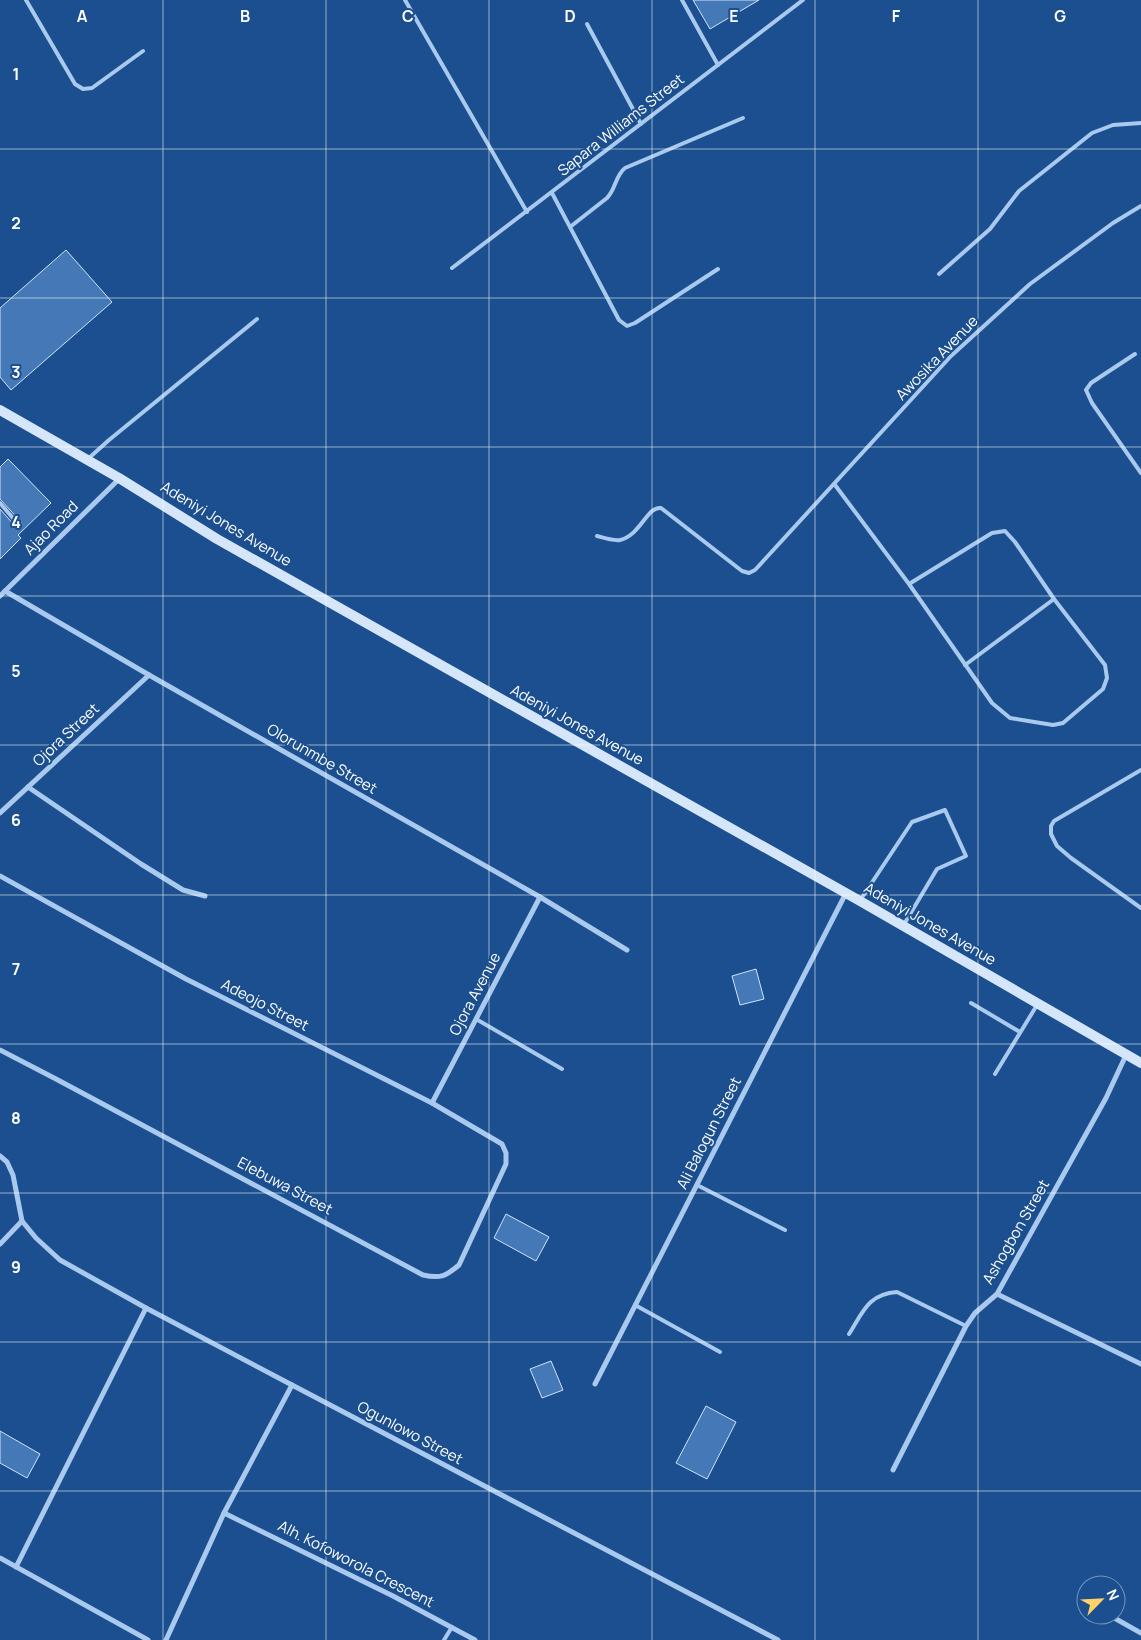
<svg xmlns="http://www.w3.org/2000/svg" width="1141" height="1640" font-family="Manrope,sans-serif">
	<rect width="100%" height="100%" fill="#1b4f8f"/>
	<g fill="#4478b7" stroke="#cfe3fa">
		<path d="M 693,0 L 759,0 L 710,29 Z"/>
		<path d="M 66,250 L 112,302 L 11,390 L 0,377 L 0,308 Z"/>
		<path d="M 8,459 L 51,503 L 18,535 L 21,538 L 0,559 L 0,509 L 16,527 L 19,528 L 22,525 L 21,522 L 0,499 L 0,467 Z"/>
		<path d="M 756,969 L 764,999 L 740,1005 L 732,976 Z"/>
		<path d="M 506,1214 L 549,1237 L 536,1261 L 494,1238 Z"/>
		<path d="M 551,1361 L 563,1390 L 542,1398 L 530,1369 Z"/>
		<path d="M 706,1406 L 736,1422 L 707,1479 L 676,1463 Z"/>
		<path d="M 0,1431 L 40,1454 L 27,1478 L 0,1463 Z"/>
	</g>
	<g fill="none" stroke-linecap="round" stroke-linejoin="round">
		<g stroke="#a9c9ee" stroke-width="4">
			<path d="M 26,0 L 75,84 L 83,89 L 92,88 L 143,51"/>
			<path d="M 405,0 L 527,212"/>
			<path d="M 682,0 L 718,65"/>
			<path d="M 587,24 L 641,124"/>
			<path d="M 552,193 L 619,320 L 627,326 L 635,323 L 718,269"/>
			<path d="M 570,227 L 607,198 C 616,189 615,176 625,168 L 743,118"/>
			<path d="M 452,268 L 803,0"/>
			<path d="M 939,274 L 990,229 L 1019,191 L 1092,133 L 1113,125 L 1141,123"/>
			<path d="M 1135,354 L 1091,383 L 1086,390 L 1092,403 L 1141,473"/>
			<path d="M 89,458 L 109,440 L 257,319"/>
			<path d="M 835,485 L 909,584 L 992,703 L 1010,718 L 1053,725 L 1063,723 L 1103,689 L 1107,678 L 1105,665 L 1054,599 L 1015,542 L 1005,531 L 992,533 L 909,584"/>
			<path d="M 0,503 L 18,524"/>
			<path d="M 597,536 C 604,538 613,541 620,540 C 641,535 647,506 661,508 L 742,571 L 749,573 L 755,570 L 951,356 L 1030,284 L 1113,223 L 1141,206"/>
			<path d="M 965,665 L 1054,599"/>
			<path d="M 1141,770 L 1054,821 L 1051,826 L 1051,834 L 1057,846 L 1071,858 L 1141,908"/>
			<path d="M 861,899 L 912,822 L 945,810 L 966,856 L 937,869 L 903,926"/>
			<path d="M 971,1003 L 1020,1032"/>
			<path d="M 476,1019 L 562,1069"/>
			<path d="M 995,1074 L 1037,1005"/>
			<path d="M 697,1185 L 785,1230"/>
			<path d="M 635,1305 L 720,1352"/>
			<path d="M 849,1334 C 863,1312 868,1294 897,1292 L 966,1326"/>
			<path d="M 444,1640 L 452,1627"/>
		</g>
		<g stroke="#a9c9ee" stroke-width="5">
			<path d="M 5,591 L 149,675 L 540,897 L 627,950"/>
			<path d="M 0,596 L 119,479"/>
			<path d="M 28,787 L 141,864 L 183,890 L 205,896"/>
			<path d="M 0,813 L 149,675"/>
			<path d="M 0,876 L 186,979 L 432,1103 L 502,1144 L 506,1153 L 506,1164 L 459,1265 C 446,1276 441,1279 423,1275 L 56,1079 L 0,1050"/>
			<path d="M 432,1103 L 540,897"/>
			<path d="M 0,1156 L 7,1162 L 13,1175 L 22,1221 L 36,1238 L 60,1260 L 146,1308 L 292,1385 L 778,1640"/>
			<path d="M 0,1244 L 22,1221"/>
			<path d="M 997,1294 L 1141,1364"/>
			<path d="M 595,1384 L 846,893"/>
			<path d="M 893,1470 L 966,1326 L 975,1313 L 997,1294 L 1106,1098 L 1126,1055"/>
			<path d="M 224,1513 L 393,1596 L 475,1640"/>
			<path d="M 0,1558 L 148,1640"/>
			<path d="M 16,1567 L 146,1308"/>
			<path d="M 1083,1600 L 1086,1602"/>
			<path d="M 1109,1615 L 1141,1633"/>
			<path d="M 166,1640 L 224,1513 L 292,1385"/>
		</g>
		<path stroke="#d6e6fa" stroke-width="10" d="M 0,410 L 119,478 L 217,539 L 860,901 L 1141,1063"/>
	</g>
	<path fill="none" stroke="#fff" stroke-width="1" stroke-opacity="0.55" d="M 163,0 L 163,1640M 326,0 L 326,1640M 489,0 L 489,1640M 652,0 L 652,1640M 815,0 L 815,1640M 978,0 L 978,1640M 0,149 L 1141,149M 0,298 L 1141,298M 0,447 L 1141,447M 0,596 L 1141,596M 0,745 L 1141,745M 0,895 L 1141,895M 0,1044 L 1141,1044M 0,1193 L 1141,1193M 0,1342 L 1141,1342M 0,1491 L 1141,1491"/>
	<g text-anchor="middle" stroke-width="4" stroke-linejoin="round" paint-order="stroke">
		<g font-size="15" fill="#fff" stroke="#1b4f8f">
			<text transform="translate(621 125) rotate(-38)" y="5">Sapara Williams Street</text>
			<text transform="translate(937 358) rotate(-46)" y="5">Awosika Avenue</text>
			<text transform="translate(226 524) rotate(31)" y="5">Adeniyi Jones Avenue</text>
			<text transform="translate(51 528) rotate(-45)" y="5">Ajao Road</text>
			<text transform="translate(577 725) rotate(29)" y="5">Adeniyi Jones Avenue</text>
			<text transform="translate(66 735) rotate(-43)" y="5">Ojora Street</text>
			<text transform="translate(322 759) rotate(30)" y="5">Olorunmbe Street</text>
			<text transform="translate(930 924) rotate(30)" y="5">Adeniyi Jones Avenue</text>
			<text transform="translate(475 994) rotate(-62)" y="5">Ojora Avenue</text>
			<text transform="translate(265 1005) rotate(27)" y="5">Adeojo Street</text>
			<text transform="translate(709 1133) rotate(-63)" y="5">Ali Balogun Street</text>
			<text transform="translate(285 1186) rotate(28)" y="5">Elebuwa Street</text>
			<text transform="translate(1016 1232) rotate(-60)" y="5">Ashogbon Street</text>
			<text transform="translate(410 1433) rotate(28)" y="5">Ogunlowo Street</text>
			<text transform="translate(356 1564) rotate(27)" y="5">Alh. Kofoworola Crescent</text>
		</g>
	</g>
	<g font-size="16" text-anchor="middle" font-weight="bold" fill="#fff" stroke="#1b4f8f" stroke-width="4" stroke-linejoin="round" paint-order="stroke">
		<text x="82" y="22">A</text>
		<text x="245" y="22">B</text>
		<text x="408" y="22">C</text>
		<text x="570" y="22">D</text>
		<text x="734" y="22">E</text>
		<text x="896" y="22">F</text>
		<text x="1060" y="22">G</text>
		<text x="16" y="80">1</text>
		<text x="16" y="229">2</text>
		<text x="16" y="378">3</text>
		<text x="16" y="528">4</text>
		<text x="16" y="677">5</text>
		<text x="16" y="826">6</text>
		<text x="16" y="975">7</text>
		<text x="16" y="1124">8</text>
		<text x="16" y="1273">9</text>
	</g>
	<g transform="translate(1101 1600) rotate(66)"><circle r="24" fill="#1b4f8f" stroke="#7695bc"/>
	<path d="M0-4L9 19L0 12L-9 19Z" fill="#ffd166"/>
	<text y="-8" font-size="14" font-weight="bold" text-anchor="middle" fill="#ffffff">N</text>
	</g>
</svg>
